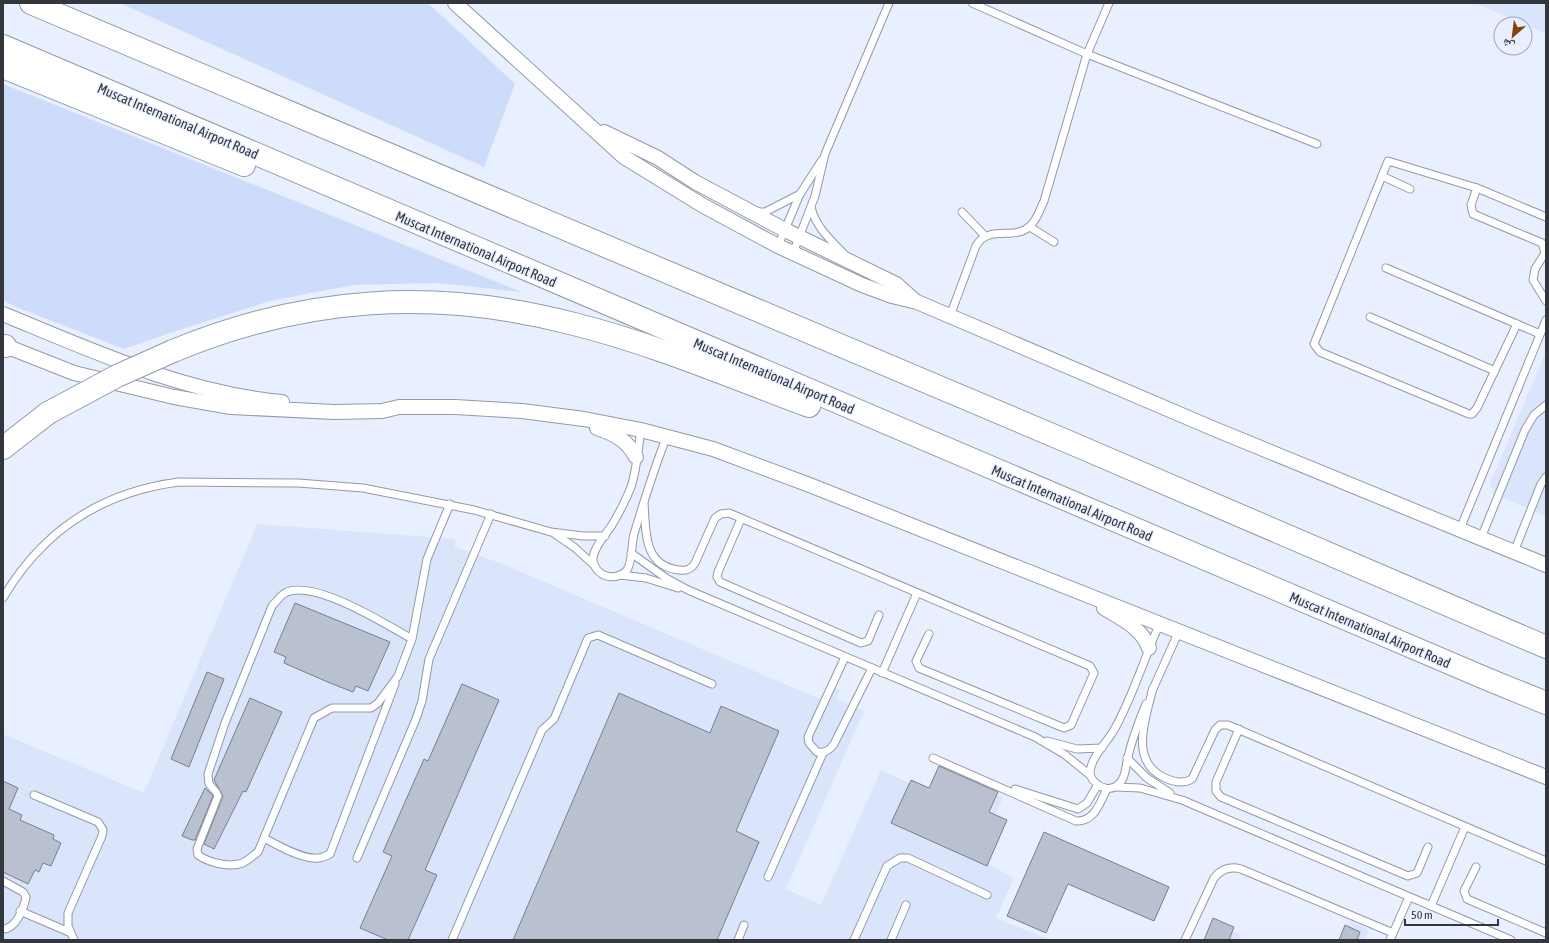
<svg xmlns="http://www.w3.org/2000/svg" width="1549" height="943" font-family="'Asap Condensed','Noto Naskh Arabic',sans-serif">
	<rect width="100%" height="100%" fill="#e8f0ff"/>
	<g fill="#dae4fa">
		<path d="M 1474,3 L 1546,3 L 1546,34 L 1525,24 Z"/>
		<path d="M 1546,352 L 1546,516 L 1492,493 L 1494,489 L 1489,486 Z"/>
		<path d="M 257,524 L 455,539 L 455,547 L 500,563 L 822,700 L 830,685 L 840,690 L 836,699 L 864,711 L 786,889 L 821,905 L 881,770 L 933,794 L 944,770 L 1003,797 L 975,858 L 1014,878 L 996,918 L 1050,940 L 3,940 L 3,734 L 144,793 Z"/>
		<path d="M 1350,921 L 1369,930 L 1364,940 L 1342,940 Z"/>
		<path d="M 1222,927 L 1240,935 L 1238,940 L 1216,940 Z"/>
	</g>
	<g fill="#cddcfa">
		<path d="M 120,3 L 428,3 L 515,84 L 484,167 Z"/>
		<path d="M 3,84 L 522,292 L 437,283 L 353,285 L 270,301 L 176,331 L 124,349 L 16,307 L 3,300 Z"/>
	</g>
	<g fill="#b9c0cf" stroke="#787f8c">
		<path d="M 295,603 L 390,642 L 368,691 L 356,686 L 353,692 L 330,683 L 284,663 L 286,657 L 274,652 Z"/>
		<path d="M 207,672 L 224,679 L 189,767 L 171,759 Z"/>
		<path d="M 462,684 L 499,700 L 425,870 L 437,875 L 408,940 L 388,940 L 360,928 L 392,856 L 383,852 L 424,759 L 428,761 Z"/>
		<path d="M 619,693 L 710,733 L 721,706 L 779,731 L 736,831 L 759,842 L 717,940 L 513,940 Z"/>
		<path d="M 250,698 L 282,712 L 246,792 L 243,791 L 214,849 L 204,844 L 223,796 L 214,780 Z"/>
		<path d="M 939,766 L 998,792 L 989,812 L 1007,820 L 987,866 L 891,823 L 911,780 L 929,788 Z"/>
		<path d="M 3,781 L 18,788 L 9,809 L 22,815 L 20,820 L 54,835 L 53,839 L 61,843 L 51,866 L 43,863 L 39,872 L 35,870 L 28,884 L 3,872 Z"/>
		<path d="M 205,788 L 213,796 L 195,840 L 192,840 L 182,836 Z"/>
		<path d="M 1044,832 L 1169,887 L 1154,921 L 1068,884 L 1046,933 L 1007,916 Z"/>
		<path d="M 1213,918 L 1234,927 L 1229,940 L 1204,940 Z"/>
		<path d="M 1345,925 L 1360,932 L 1357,940 L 1339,940 Z"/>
	</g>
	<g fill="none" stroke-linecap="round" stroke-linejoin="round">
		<g stroke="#929aa7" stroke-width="9">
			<g id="service">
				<path d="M 972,3 L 1087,54 L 1317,144"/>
				<path d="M 1382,176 L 1410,189"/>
				<path d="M 1477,188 L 1471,205 L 1473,214 L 1542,243 L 1545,253 L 1535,269 L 1533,280 L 1546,301"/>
				<path d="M 811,207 C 816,228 830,239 845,255"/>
				<path d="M 756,212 L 765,212 L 800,194"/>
				<path d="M 962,212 L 985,236"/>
				<path d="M 1030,227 L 1054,242"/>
				<path d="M 778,246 L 800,194 L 822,160"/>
				<path d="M 793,253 L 815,196 L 825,154 L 889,3"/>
				<path d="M 1386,268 L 1540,334"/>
				<path d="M 950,316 L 976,246 C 988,224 1015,241 1030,226 C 1037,220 1040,209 1044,201 L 1087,54 L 1109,3"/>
				<path d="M 1370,317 L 1495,371"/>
				<path d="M 1517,324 L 1477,408 L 1472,414 L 1469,414 L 1320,352 L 1314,344 L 1388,161 L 1477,188 L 1546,217"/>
				<path d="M 641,430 C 638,449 637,469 631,487 C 626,500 619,513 612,525 C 606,534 593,548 593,559 C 593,565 597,571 602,574 C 610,579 621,577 627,570 C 633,560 631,545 634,534 C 644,501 654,468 667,436"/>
				<path d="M 644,503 C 646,531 643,566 679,570 C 686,571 691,570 695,563 L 715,518 L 721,514 L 729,513 L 1090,666 L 1094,673 L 1071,725 L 1064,728 L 919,668 L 916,661 L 929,634"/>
				<path d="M 741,519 L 718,572 L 717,577 L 720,582 L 861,643 L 868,641 L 879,615"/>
				<path d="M 1460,529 L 1546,320"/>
				<path d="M 555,534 L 574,547 L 595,566"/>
				<path d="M 1481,538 L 1525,430 L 1534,415 L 1546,405"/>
				<path d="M 1514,552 L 1541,484 L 1546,477"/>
				<path d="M 631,553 L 666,578 L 688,590 L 1035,737 L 1064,754 L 1090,775"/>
				<path d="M 620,575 L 646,578 L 678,588"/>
				<path d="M 3,598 C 43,530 101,492 179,482 L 298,483 L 363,488 L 474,510 L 551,532 L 583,536 L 605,536"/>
				<path d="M 412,639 C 387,625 313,578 285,593 C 280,596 276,602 272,606 L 225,723 L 208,774 L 209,784 L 216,792 L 218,796 L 197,849 L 198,855 C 208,862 226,867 239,864 C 246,863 252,856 258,852 L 314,718 L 332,708 L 371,708 L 378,703 L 398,676 L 412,639 L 427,559 L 450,504"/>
				<path d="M 845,657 L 808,737 L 809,743 L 817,752 C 825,753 829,751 834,744 L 872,668"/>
				<path d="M 882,673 L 917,593"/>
				<path d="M 1153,688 C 1146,718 1128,761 1165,778 C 1174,782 1184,784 1192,779 L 1215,730 L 1220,725 L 1228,725 L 1546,861"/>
				<path d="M 1152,691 L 1179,631"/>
				<path d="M 1146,704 C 1139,721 1132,739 1128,757 C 1126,764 1126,772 1123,778 C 1115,795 1096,789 1090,775 C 1089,759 1106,744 1114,730 C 1133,697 1144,658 1160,623"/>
				<path d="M 1239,729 L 1216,782 L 1216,791 L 1221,797 L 1408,876 L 1417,873 L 1428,847"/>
				<path d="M 1047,741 L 1077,749 L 1102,748"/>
				<path d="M 933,758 L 1076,821 C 1095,822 1100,802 1107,789"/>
				<path d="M 1127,758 L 1147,778 L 1170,793"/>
				<path d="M 1116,787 L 1140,788 L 1182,800 L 1511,940"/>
				<path d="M 1015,789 L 1078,809 L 1087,803 L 1097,786"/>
				<path d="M 34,795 L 98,822 L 103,830 L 102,836 L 68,913 L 68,926 L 74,940"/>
				<path d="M 264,838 C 277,845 303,860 318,858 C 322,858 326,856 330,854 L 395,684"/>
				<path d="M 357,858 L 416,719 L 422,701 L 429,659 L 491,514"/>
				<path d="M 1476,867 L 1464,891 L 1467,899 L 1546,933"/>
				<path d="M 768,877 L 823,753"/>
				<path d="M 3,881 L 23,892 L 26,897 C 24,908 16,929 3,929"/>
				<path d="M 1431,906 L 1465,827"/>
				<path d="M 20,911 L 69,932"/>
				<path d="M 452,940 L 542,730 L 554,719 L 588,638 L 598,635 L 712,684"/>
				<path d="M 738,940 L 744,925"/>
				<path d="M 854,940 L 887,866 L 900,858 L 908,858 L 987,895"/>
				<path d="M 891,940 L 906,905"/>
				<path d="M 1185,940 L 1214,878 C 1221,869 1230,866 1241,869 L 1393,933"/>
				<path d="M 1390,940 L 1409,897"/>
			</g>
		</g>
		<g stroke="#929aa7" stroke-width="16">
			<g id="minor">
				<path d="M 455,3 L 624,157 L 702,205 L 778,246 L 862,285 L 892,296 L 917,302 L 1212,428 L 1546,565"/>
				<path d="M 604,132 L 658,158 L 695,182 L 785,230 L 896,284 L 915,301"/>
				<path d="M 3,314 C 93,351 184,393 282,402"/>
				<path d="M 3,345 L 74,373 L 174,397 L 231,407 L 334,412 L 382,411 L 399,407 L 455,407 L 522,411 L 584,419 L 641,430 L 713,449 L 807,484 L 1546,777"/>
				<path d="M 597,428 C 615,434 627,440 636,457"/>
				<path d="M 1104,608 C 1122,619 1142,628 1149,648"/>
			</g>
		</g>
		<g stroke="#929aa7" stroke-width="24">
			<g id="primary">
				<path d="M 31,3 L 1064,440 L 1546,647"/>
				<path d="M 3,46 L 1487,679 L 1546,703"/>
				<path d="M 3,67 L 244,165"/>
				<path d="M 3,346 L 5,346"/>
				<path d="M 173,351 C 305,296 436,288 574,324 C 654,344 731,377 809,406"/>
				<path d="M 3,448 L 48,413"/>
			</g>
		</g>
		<use href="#service" stroke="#fff" stroke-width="7"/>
		<use href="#minor" stroke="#fff" stroke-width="14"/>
		<use href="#primary" stroke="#fff" stroke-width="22"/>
		<g stroke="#929aa7" stroke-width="24" stroke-linecap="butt">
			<path id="primary-bridge" d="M 48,413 L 117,376 L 173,351"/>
		</g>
		<use href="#primary-bridge" stroke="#fff" stroke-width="22"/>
	</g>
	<g text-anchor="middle" stroke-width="3" stroke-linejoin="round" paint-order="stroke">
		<g font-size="14" fill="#33363c" stroke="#e8f0ff">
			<text transform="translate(178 121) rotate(23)" y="5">Muscat International Airport Road</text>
			<text transform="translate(476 249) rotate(23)" y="5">Muscat International Airport Road</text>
			<text transform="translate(774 376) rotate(23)" y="5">Muscat International Airport Road</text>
			<text transform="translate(1072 503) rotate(23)" y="5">Muscat International Airport Road</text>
			<text transform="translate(1370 630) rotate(23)" y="5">Muscat International Airport Road</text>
		</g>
	</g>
	<rect width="1549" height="943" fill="none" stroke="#33363c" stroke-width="8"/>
	<g transform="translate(1513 36) rotate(208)"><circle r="19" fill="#e8f0ff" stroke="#a0a6b1"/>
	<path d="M0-3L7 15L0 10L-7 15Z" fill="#85440e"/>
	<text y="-6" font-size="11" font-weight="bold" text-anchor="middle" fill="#33363c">ش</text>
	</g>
	<path d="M1405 919v6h93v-6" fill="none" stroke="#33363c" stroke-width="2"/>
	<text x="1411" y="919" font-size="12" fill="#33363c" stroke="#e8f0ff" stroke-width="3" paint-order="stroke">50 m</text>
</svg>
